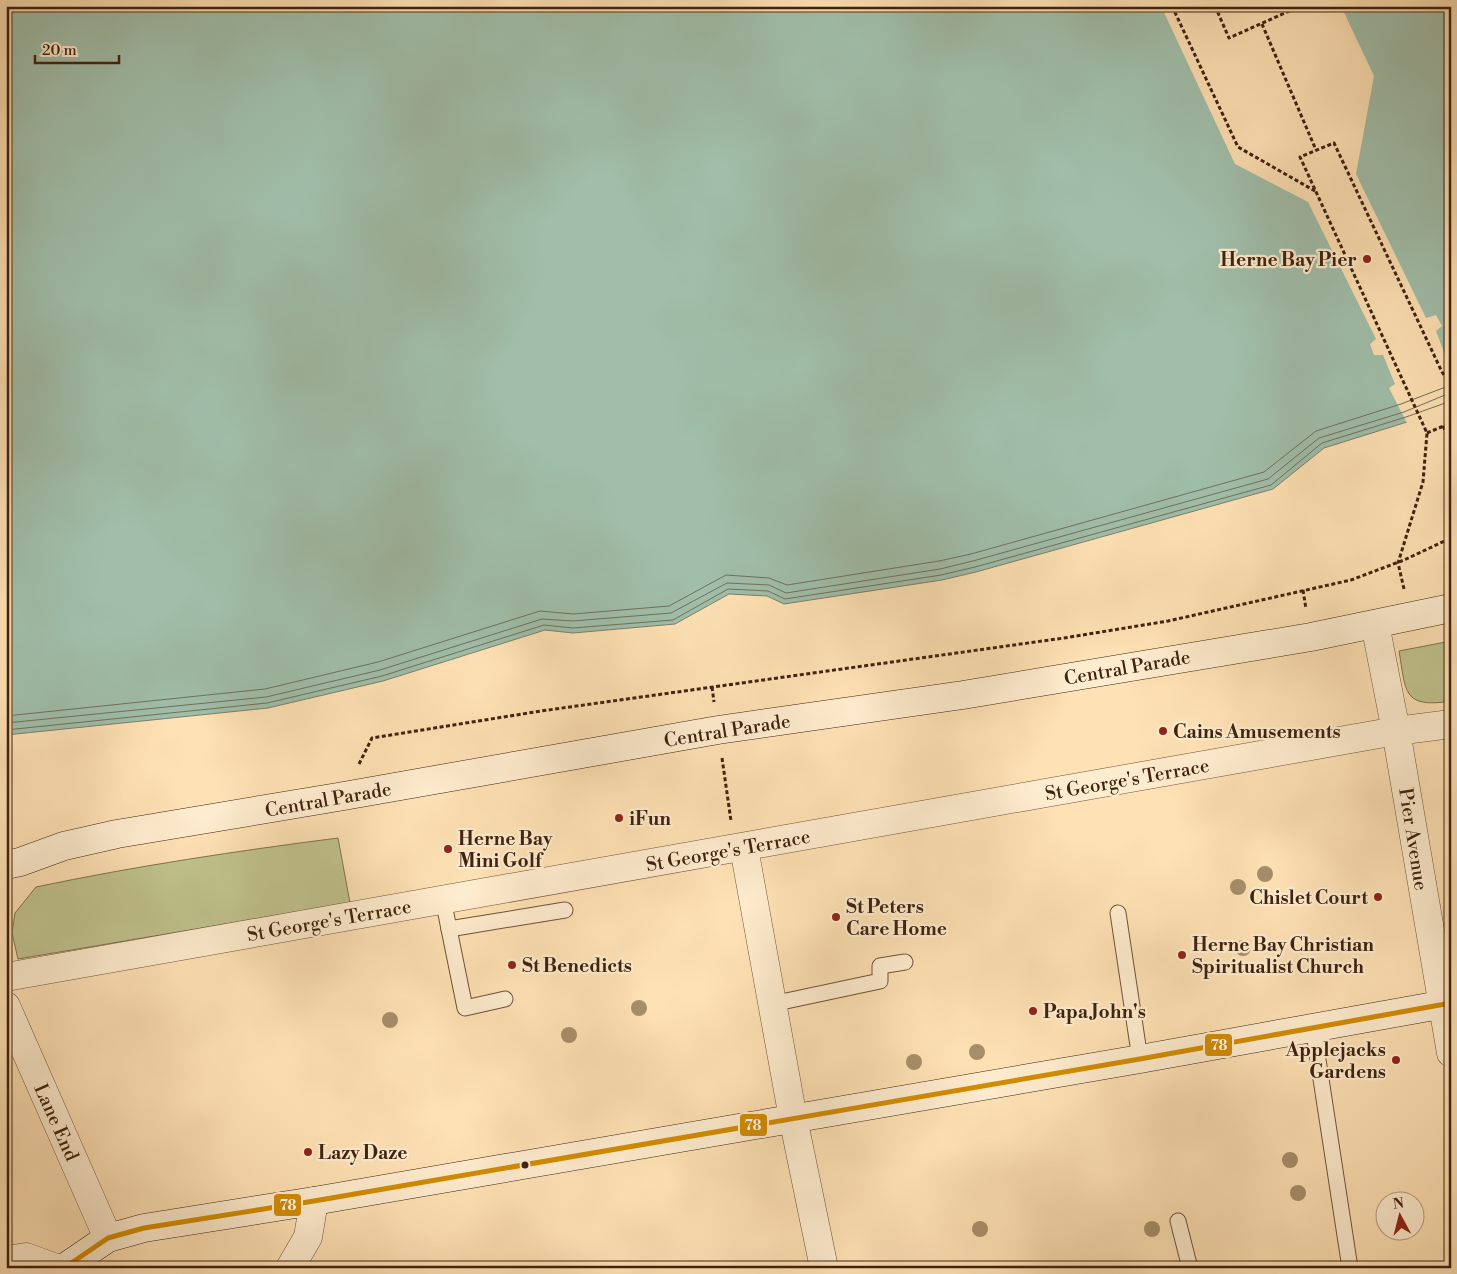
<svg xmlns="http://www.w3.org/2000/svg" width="1457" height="1274" font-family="'Libre Bodoni',serif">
	<rect width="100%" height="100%" fill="#fee1b4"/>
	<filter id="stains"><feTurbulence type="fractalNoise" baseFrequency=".004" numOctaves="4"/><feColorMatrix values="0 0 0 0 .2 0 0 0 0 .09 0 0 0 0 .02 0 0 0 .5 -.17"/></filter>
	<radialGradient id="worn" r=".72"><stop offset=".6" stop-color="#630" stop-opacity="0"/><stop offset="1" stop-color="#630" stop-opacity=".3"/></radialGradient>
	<g fill="#c0c38d" stroke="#80724e">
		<path d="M 1451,641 L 1451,701 C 1402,709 1406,691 1399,651 Z"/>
		<path d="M 338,838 L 350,903 L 18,959 L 12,933 L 15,913 L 36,887 C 136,866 237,851 338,838 Z"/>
	</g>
	<path fill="#a0beaa" stroke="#79806c" d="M 6,6 L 1451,6 L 1451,405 L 1407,422 L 1324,448 L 1273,489 L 976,572 L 942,580 L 784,604 L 767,596 L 729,594 L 675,624 L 573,633 L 545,630 L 383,681 L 268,708 L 6,735 Z"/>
	<path fill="#fee1b4" d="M 1161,6 L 1341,6 L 1374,76 L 1356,174 L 1426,318 L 1436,315 L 1442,326 L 1436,331 L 1448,363 L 1451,362 L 1451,408 L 1408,425 L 1389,388 L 1395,384 L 1383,355 L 1374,355 L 1370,344 L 1376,339 L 1308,202 L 1235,164 Z"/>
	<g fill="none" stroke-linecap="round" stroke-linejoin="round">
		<g stroke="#70705c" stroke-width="1">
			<path d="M 6,716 L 265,689 L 378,662 L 540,611 L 573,614 L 669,606 L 726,575 L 769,578 L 787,585 L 939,561 L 971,554 L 1264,472 L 1316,431 L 1401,404 L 1443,388 L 1451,387"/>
			<path d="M 6,723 L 266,697 L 380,670 L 542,619 L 573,621 L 671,613 L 727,583 L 769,585 L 786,593 L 940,569 L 973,561 L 1268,479 L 1319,438 L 1404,412 L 1445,395 L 1451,394"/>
			<path d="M 6,730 L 267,703 L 382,676 L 544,625 L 573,628 L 673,620 L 728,589 L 768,591 L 785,599 L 941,575 L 975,567 L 1271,485 L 1322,443 L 1406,417 L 1451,401"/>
		</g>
		<g stroke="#6f5238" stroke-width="17">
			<g id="lane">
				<path d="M 443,899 L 449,929 L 565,910"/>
				<path d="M 1118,913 L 1140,1059"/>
				<path d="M 449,929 L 465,1008 L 505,999"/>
				<path d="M 772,1004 L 880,981 L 880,966 L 905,962"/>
				<path d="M 1313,1027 L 1350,1268"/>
				<path d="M 1178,1221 L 1190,1268"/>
			</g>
		</g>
		<g stroke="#6f5238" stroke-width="29">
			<g id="street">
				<path d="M 1375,624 L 1396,731 L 1451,1053"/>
				<path d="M 744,848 L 793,1118 L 824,1268"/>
				<path d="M 6,977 L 1396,731 L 1451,724"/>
				<path d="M 6,1006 L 108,1238"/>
				<path d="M 6,1260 L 26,1257 L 56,1268"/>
				<path d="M 290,1268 L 308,1237 L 314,1201"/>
			</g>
		</g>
		<g stroke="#3f220f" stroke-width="29">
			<g id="secondary">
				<path d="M 6,865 L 20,862 L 64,846 L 117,834 L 338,797 L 718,730 L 963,695 L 1311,637 L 1451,608"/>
				<path d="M 64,1268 L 108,1238 L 144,1228 L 314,1201 L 1140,1059 L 1451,1003"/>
			</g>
		</g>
		<g stroke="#3f220f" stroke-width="3" stroke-dasharray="4 2.5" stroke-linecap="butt">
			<path d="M 1172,6 L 1238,147 L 1315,191"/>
			<path d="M 1215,6 L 1229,38 L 1296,8 L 1295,6"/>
			<path d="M 1262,24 L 1316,150"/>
			<path d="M 1443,426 L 1451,442"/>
			<path d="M 1427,433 L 1451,423"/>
			<path d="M 1451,514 L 1451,521"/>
			<path d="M 1404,589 L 1398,563 L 1423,482 L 1427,433 L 1300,157 L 1334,143 L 1442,372 L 1451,385"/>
			<path d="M 1303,590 L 1306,609"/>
			<path d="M 712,687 L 714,702"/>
			<path d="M 722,758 L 731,821"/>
			<path d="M 359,764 L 372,738 L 541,711 L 1064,638 L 1168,621 L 1351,580 L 1404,560 L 1451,538"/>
		</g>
		<use href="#lane" stroke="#feecce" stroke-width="15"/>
		<use href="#street" stroke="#feecce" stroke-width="28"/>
		<use href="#secondary" stroke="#feecce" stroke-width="28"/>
		<g stroke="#feecce" stroke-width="9">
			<path id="bus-1" d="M 64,1268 L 108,1238 L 144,1228 L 314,1201 L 1140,1059 L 1451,1003"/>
		</g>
		<use href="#bus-1" stroke="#d28c03" stroke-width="5"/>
	</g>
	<g fill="#a78e6a">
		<circle cx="1265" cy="874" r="8"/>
		<circle cx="1238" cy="887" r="8"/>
		<circle cx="1243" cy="948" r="8"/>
		<circle cx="639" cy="1008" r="8"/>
		<circle cx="390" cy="1020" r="8"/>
		<circle cx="569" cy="1035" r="8"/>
		<circle cx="977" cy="1052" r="8"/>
		<circle cx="914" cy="1062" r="8"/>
		<circle cx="1290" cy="1160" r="8"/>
		<circle cx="1298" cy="1193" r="8"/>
		<circle cx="980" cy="1229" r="8"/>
		<circle cx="1152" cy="1229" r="8"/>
	</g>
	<g fill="#8f2418" stroke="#feecce" stroke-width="2">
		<circle cx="1367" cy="259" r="5"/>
		<circle cx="1163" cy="731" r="5"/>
		<circle cx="619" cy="818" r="5"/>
		<circle cx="448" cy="849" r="5"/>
		<circle cx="1378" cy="897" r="5"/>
		<circle cx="836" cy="917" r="5"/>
		<circle cx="1182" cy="955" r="5"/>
		<circle cx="512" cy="965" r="5"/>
		<circle cx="1033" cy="1011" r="5"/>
		<circle cx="1396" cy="1060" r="5"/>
		<circle cx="308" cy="1152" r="5"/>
	</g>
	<circle fill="#3f220f" stroke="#feecce" stroke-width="2" cx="525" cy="1165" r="4.5"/>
	<g text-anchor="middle" stroke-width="4.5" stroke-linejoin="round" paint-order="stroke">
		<g font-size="19" font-weight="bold" fill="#3f220f" stroke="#feecce" text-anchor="start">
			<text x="1357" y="266" text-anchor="end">Herne Bay Pier</text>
			<text x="1173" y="738">Cains Amusements</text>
			<text x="629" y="825">iFun</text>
			<text x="458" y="845">Herne Bay<tspan x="458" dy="22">Mini Golf</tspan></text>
			<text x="1368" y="904" text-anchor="end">Chislet Court</text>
			<text x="846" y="913">St Peters<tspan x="846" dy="22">Care Home</tspan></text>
			<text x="1192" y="951">Herne Bay Christian<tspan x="1192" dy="22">Spiritualist Church</tspan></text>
			<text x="522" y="972">St Benedicts</text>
			<text x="1043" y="1018">Papa John's</text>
			<text x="1386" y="1056" text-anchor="end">Applejacks<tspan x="1386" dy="22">Gardens</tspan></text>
			<text x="318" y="1159">Lazy Daze</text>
		</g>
		<g font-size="19" fill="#3f220f" stroke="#feecce">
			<text transform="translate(1127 667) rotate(-10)" y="7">Central Parade</text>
			<text transform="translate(727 730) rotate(-9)" y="7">Central Parade</text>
			<text transform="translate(1127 779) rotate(-10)" y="7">St George's Terrace</text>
			<text transform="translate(328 799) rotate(-10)" y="7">Central Parade</text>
			<text transform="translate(1414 839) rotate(81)" y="7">Pier Avenue</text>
			<text transform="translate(728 850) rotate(-10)" y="7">St George's Terrace</text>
			<text transform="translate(329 920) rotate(-10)" y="7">St George's Terrace</text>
			<text transform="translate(57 1122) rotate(66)" y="7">Lane End</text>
		</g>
	</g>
	<g stroke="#feecce" stroke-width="2">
		<rect x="1204" y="1033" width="29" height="24" rx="5" fill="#d28c03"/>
		<rect x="739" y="1113" width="29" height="24" rx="5" fill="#d28c03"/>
		<rect x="273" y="1193" width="29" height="24" rx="5" fill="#d28c03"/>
	</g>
	<g font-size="14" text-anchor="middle" font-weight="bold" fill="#fff">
		<text x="1219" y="1050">78</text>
		<text x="753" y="1130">78</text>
		<text x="288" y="1210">78</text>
	</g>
	<rect width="1457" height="1274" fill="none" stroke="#fee1b4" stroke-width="25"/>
	<rect x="8" y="8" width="1442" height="1259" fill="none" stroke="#3f220f" stroke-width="2.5"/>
	<rect x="12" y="12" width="1432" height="1249" fill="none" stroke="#3f220f"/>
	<g transform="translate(1400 1216) rotate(353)"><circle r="24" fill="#feecce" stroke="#b29b82"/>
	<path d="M0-4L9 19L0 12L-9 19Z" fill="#8f2418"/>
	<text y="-8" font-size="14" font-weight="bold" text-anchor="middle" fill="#3f220f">N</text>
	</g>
	<path d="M35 55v8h84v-8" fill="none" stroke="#3f220f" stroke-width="2.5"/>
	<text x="42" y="55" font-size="15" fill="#3f220f" stroke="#feecce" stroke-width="4" paint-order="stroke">20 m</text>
	<rect width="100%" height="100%" filter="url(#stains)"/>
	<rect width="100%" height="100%" fill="url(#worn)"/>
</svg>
